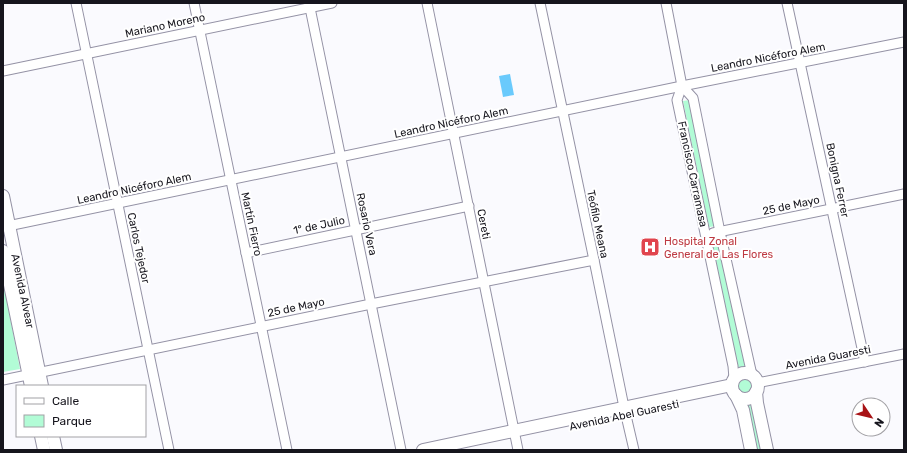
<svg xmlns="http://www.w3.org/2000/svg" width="907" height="453" font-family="Rubik,sans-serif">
	<rect width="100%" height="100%" fill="#fafafe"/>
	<g fill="#b2fcd6">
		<path d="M 690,100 L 716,226 L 709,227 L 683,101 Z"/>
		<path d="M 720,244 L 746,370 L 739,372 L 713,246 Z"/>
		<path d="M 3,281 L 20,369 L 3,372 Z"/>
		<circle cx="745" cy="386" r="7"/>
		<path d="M 752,402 L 762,450 L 754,450 L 745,404 Z"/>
	</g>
	<path fill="#6acafc" d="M 510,74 L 514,95 L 503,97 L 499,76 Z"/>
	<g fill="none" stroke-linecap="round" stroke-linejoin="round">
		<g stroke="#9492a5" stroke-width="11">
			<g id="minor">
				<path d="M 76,3 L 169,450"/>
				<path d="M 194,3 L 287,450"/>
				<path d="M 309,3 L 401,450"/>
				<path d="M 427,3 L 518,450"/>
				<path d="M 540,3 L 594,260 L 624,407 L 634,450"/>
				<path d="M 666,3 L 682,86 L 677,100 L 733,366 L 734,379"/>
				<path d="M 787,3 L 865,362"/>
				<path d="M 3,71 L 332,3"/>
				<path d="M 682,86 L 693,98 L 720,232 L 752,375"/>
				<path d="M 3,227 L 682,86 L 904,42"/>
				<path d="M 713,233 L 904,194"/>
				<path d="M 246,253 L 469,206"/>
				<path d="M 3,380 L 371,304 L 594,260"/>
				<path d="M 757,383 L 904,354"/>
			</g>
		</g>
		<g stroke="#9492a5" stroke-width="14">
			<g id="major">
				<path d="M 3,196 L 42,386"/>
				<path d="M 3,251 L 31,386"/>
				<circle cx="745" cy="386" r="13"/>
				<path d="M 756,392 L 757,403 L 767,450"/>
				<path d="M 736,395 L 743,410 L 751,450"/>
				<path d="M 41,436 L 44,450"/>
				<path d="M 53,436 L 56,450"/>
				<path d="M 423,450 L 732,385"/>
			</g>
		</g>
		<use href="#minor" stroke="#fff" stroke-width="9"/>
		<use href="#major" stroke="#fff" stroke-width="12"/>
	</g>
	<defs>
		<g id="hospital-square" transform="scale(1)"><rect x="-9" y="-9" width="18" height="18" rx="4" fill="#e0444e" stroke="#fff"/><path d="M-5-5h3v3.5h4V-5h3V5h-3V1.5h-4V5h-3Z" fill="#fff"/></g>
	</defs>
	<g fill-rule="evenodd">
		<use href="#hospital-square" x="650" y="247"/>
	</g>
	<g text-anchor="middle" stroke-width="4" stroke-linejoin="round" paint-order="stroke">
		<g font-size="11" fill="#16151d" stroke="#fff">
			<text transform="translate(165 25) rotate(-12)" y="4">Mariano Moreno</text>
			<text transform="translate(768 57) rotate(-11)" y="4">Leandro Nicéforo Alem</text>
			<text transform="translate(451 122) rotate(-12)" y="4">Leandro Nicéforo Alem</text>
			<text transform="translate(693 174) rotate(78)" y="4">Francisco Carramasa</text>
			<text transform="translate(838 180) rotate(78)" y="4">Bonigna Ferrer</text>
			<text transform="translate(134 188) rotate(-12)" y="4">Leandro Nicéforo Alem</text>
			<text transform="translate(791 205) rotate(-12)" y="4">25 de Mayo</text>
			<text transform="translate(252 224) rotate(78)" y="4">Martín Fierro</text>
			<text transform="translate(367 224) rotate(78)" y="4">Rosario Vera</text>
			<text transform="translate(484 224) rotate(79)" y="4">Cereti</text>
			<text transform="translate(598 224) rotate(78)" y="4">Teófilo Meana</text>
			<text transform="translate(319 225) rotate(-12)" y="4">1° de Julio</text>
			<text transform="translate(139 248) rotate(78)" y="4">Carlos Tejedor</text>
			<text transform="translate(23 291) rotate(78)" y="4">Avenida Alvear</text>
			<text transform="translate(296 307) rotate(-12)" y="4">25 de Mayo</text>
			<text transform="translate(828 357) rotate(-11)" y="4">Avenida Guaresti</text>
			<text transform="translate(624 415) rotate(-12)" y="4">Avenida Abel Guaresti</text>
		</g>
		<g font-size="11" fill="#be3a42" stroke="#fff" text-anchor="start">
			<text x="664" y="245">Hospital Zonal<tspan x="664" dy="13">General de Las Flores</tspan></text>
		</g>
	</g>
	<rect width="907" height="453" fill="none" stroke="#16151d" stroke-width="8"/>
	<rect x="16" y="385" width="130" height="52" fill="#ffffff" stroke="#a2a1a5"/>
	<rect x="24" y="398" width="20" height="6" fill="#ffffff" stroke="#a2a1a5"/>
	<text x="52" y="405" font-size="12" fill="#16151d">Calle</text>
	<rect x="24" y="415" width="20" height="12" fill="#b2fcd6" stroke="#a2a1a5"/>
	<text x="52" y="425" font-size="12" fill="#16151d">Parque</text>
	<g transform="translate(871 417) rotate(125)"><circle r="19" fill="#ffffff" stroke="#a2a1a5"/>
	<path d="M0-3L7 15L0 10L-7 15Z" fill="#a81316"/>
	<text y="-6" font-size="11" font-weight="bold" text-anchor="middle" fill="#16151d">N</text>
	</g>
</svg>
